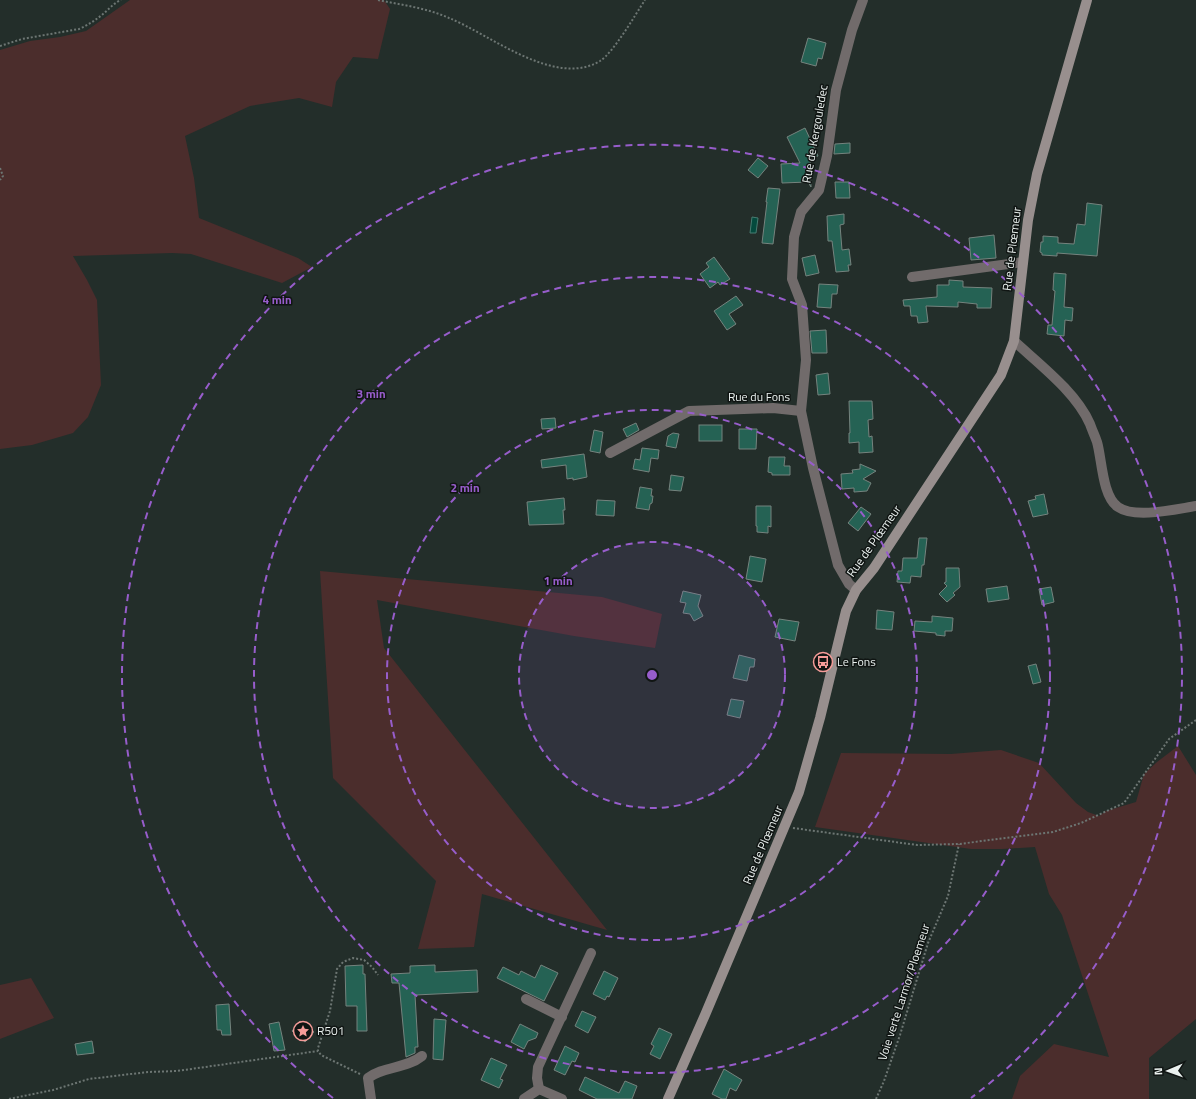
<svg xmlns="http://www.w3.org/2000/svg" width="1196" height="1099" font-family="'Titillium Web',sans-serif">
	<rect width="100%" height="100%" fill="#232e2a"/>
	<g fill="#4b2d2c">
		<path d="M 130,0 L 384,0 L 390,9 L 378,59 L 353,57 L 336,82 L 332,107 L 299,98 L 250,106 L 185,136 L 194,178 L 199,218 L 298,258 L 312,267 L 282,283 L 191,254 L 172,253 L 73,256 L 87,280 L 97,300 L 101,385 L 88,417 L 73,433 L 32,445 L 0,449 L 0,50 L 30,41 L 60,37 L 86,31 Z"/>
		<path d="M 320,571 L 602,597 L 662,614 L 655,648 L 574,636 L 377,600 L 384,648 L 607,930 L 482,894 L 474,947 L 418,949 L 436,881 L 333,778 Z"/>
		<path d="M 1178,746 L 1196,775 L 1196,1019 L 1149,1058 L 1149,1099 L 1012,1099 L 1020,1076 L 1054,1044 L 1109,1057 L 1062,915 L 1049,894 L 1035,847 L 1002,849 L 971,849 L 815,827 L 841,753 L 951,754 L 1001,750 L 1039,763 L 1076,803 L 1088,812 L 1099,816 L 1106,811 L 1136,802 L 1144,774 L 1157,762 Z"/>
		<path d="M 31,978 L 54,1018 L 0,1039 L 0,985 Z"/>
	</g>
	<path fill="#044a3d" stroke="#497c72" d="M 752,217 L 758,218 L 756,233 L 750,233 Z"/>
	<g fill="#256254" stroke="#75837e">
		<path d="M 808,38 L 826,43 L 822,59 L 818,58 L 816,66 L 801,62 Z"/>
		<path d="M 805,128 L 818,156 L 810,159 L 811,187 L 808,182 L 782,183 L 781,164 L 800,163 L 787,137 Z"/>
		<path d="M 850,143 L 850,153 L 834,154 L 835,144 Z"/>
		<path d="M 758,158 L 768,166 L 758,178 L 748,170 Z"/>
		<path d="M 835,182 L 849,182 L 850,198 L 836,198 Z"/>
		<path d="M 768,188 L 780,189 L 773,244 L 762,243 L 767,202 L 766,202 Z"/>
		<path d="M 1087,203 L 1102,205 L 1097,256 L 1057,253 L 1057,256 L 1042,255 L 1042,253 L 1040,252 L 1041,242 L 1043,242 L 1043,236 L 1058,237 L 1058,243 L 1074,244 L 1077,224 L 1085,225 Z"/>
		<path d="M 844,214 L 844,224 L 840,225 L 842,250 L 849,249 L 851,265 L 848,265 L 849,271 L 836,272 L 832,241 L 828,241 L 827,216 Z"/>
		<path d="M 994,235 L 996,258 L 971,260 L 969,238 Z"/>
		<path d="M 815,255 L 819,273 L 806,276 L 802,258 Z"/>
		<path d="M 714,257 L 730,279 L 720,285 L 718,282 L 710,288 L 700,274 L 709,267 L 706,263 Z"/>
		<path d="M 1054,273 L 1066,274 L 1064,307 L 1073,308 L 1072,321 L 1065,320 L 1064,336 L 1047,334 L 1048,325 L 1052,325 L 1055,291 L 1053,290 Z"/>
		<path d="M 949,280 L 963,281 L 963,287 L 992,288 L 991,308 L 977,308 L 977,304 L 958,302 L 958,307 L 926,306 L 928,322 L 918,323 L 917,316 L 911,316 L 910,306 L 904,306 L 903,300 L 937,297 L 937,285 L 949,285 Z"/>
		<path d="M 819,284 L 838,285 L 837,294 L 832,294 L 831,308 L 817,307 Z"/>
		<path d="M 736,296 L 743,305 L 729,314 L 736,324 L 727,330 L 714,311 Z"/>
		<path d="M 826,330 L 827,353 L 812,353 L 810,331 Z"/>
		<path d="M 828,373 L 830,394 L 818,395 L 816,375 Z"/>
		<path d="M 849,401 L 872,401 L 873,419 L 868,420 L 869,437 L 872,436 L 873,452 L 859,453 L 859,442 L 849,443 L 849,433 L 850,433 Z"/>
		<path d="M 555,418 L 556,428 L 542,429 L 541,419 Z"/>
		<path d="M 636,423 L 639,430 L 627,437 L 623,429 Z"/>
		<rect x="699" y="425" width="23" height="16"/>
		<path d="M 739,429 L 757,429 L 756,449 L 739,449 Z"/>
		<path d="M 594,430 L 603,432 L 600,453 L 590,451 Z"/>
		<path d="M 673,433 L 679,434 L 676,448 L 666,446 L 668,436 Z"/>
		<path d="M 642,448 L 659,450 L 658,459 L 651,458 L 649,472 L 633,469 L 635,459 L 640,460 Z"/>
		<path d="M 584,454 L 587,477 L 573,480 L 573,478 L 567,479 L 566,465 L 542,468 L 541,460 Z"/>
		<path d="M 769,457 L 785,457 L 784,466 L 790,466 L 790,475 L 772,475 L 772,473 L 768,472 Z"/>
		<path d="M 860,464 L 876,471 L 863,479 L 871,483 L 867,491 L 854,492 L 854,488 L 842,489 L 841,474 L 853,473 L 852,470 L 860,469 Z"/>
		<path d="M 671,475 L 684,477 L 681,491 L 669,490 Z"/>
		<path d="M 640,487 L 652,489 L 651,496 L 653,496 L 652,503 L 650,504 L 649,510 L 636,508 Z"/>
		<path d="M 1044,494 L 1048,514 L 1033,517 L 1028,501 L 1036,499 L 1035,496 Z"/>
		<path d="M 564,498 L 565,510 L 563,510 L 564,524 L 529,525 L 527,502 Z"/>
		<path d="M 597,500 L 615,501 L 614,516 L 596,515 Z"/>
		<path d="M 756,506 L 771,506 L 771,527 L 768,526 L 768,533 L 757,532 L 757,526 L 756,526 Z"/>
		<path d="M 861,507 L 871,514 L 858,531 L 848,523 Z"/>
		<path d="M 919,538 L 927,538 L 924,565 L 922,565 L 921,577 L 911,576 L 910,583 L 897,582 L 898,571 L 902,571 L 903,558 L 917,558 Z"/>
		<path d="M 750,556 L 766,559 L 762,582 L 746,579 Z"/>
		<path d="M 946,568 L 959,568 L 960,587 L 953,593 L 955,595 L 947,602 L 939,594 L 947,586 L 944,583 L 946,582 Z"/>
		<path d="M 1007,586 L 1009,599 L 988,602 L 986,589 Z"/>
		<path d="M 1051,587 L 1054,602 L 1042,605 L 1039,589 Z"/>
		<path d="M 683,591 L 701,595 L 698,606 L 703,616 L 694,621 L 690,614 L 683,613 L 686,603 L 680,602 Z"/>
		<path d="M 877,610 L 894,612 L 892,630 L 876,629 Z"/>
		<path d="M 932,616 L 953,618 L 952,631 L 945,631 L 945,636 L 936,635 L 936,633 L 914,631 L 915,621 L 932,622 Z"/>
		<path d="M 779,619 L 799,622 L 795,641 L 775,637 Z"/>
		<path d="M 739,655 L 755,659 L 754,667 L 750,667 L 747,681 L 733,678 Z"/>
		<path d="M 1036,664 L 1041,682 L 1033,684 L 1028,666 Z"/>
		<path d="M 731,699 L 744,701 L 740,718 L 727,715 Z"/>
		<path d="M 363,965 L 363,974 L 365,974 L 367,1031 L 357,1031 L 357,1006 L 346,1006 L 345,966 Z"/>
		<path d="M 435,965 L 435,972 L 477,970 L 478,992 L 415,995 L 418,1047 L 415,1047 L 415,1053 L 406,1057 L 399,983 L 392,983 L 391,974 L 410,973 L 410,966 Z"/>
		<path d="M 541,965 L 558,973 L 544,1001 L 497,978 L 503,967 L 519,975 L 521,971 L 535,978 Z"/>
		<path d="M 604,971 L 618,978 L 609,997 L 607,996 L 605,1000 L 593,994 Z"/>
		<path d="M 229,1004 L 231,1035 L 222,1035 L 221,1030 L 217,1030 L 216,1005 Z"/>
		<path d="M 582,1011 L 596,1017 L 588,1033 L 575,1026 Z"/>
		<path d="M 434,1019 L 446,1020 L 443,1060 L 433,1059 Z"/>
		<path d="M 300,1021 L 314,1032 L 305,1042 L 292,1031 Z"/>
		<path d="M 279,1022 L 285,1050 L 274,1051 L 269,1024 Z"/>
		<path d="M 520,1024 L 538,1033 L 536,1038 L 528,1041 L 524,1049 L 511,1042 Z"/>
		<path d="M 659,1028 L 672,1034 L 660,1059 L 650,1054 L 654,1046 L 651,1044 Z"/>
		<path d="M 92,1041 L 94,1053 L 77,1055 L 75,1044 Z"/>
		<path d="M 565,1046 L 579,1053 L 575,1062 L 572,1061 L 565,1075 L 554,1070 Z"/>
		<path d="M 491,1058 L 507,1065 L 500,1079 L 503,1080 L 499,1088 L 481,1080 Z"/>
		<path d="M 724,1069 L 742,1080 L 736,1091 L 730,1088 L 726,1099 L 722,1099 L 712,1094 Z"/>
		<path d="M 585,1077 L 619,1093 L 625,1081 L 637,1086 L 632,1099 L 597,1099 L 579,1090 Z"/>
	</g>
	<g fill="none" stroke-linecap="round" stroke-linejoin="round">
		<g stroke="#6d7673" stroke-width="2" stroke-dasharray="2 2" stroke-linecap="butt">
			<path d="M 378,0 C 402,5 427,8 449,18 C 491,35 555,88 600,61 C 614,52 635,15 645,0"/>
			<path d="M 0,46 L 22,39 L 79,29 C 88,25 96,20 103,14 C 109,9 114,3 121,0"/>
			<path d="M 0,168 L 3,176 L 0,180"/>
			<path d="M 793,828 L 917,845 L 959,844 L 1053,832 L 1081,823 L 1124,803 L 1169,739 L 1196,720"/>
			<path d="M 360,1074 L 321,1055 L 318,1051 L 318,1048 L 330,1011 L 337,969 L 343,962 L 353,958 L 364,960 L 372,967 L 378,975"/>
			<path d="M 9,1099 L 53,1090 L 89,1079 L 148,1072 L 177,1071 L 318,1051"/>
			<path d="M 876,1099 L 884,1081 L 900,1035 L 928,943 L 948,896 L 959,844"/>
		</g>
		<g stroke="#716b6b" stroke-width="10">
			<path d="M 912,277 L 1023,262"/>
			<path d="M 1014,341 C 1040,365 1076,392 1090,424 C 1092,430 1095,436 1097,442 C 1102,459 1102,496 1118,507 C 1135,519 1176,509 1196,506"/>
			<path d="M 610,453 L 689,411 L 773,408 L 801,411"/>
			<path d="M 856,590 L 849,584 L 838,565 L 813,468 L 801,411 L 806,360 L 802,305 L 792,279 L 794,237 L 801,212 L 819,190 L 827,156 L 836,90 L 852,30 L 863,0"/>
			<path d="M 526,999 L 562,1017"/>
			<path d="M 539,1089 L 537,1078 L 538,1067 L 591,953"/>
			<path d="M 371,1099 L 368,1078 C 383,1066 406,1069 422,1056"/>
			<path d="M 524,1099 L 539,1089 L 562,1099"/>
		</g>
		<path stroke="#988f8e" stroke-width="10" d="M 668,1099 L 705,1015 L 799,792 L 820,718 L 846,611 L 856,590 L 874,568 L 1001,375 L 1014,341 L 1028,220 L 1037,174 L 1087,0"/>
	</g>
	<circle cx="652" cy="675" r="133" fill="#975dcb" fill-opacity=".12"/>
	<g fill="none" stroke="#975dcb" stroke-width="2" stroke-dasharray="7 5">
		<circle cx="652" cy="675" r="133"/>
		<circle cx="652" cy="675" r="265"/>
		<circle cx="652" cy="675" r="398"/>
		<path d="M333 1098A530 530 0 1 1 971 1098"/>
	</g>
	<defs>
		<g id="bus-ring" transform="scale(1)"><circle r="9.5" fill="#101513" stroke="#f59b98" stroke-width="1.5"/><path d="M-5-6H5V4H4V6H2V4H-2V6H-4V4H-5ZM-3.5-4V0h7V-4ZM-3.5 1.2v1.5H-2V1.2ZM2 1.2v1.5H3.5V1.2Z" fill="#f59b98"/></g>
		<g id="sight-ring" transform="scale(1)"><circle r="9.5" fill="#101513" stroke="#f59b98" stroke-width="1.5"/><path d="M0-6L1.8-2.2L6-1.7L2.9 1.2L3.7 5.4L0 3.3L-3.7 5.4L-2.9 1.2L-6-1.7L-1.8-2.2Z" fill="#f59b98"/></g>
	</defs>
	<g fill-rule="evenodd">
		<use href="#bus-ring" x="823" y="662"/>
		<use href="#sight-ring" x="303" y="1031"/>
	</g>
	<g text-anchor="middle" stroke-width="3" stroke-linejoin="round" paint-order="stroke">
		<g font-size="12" fill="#eaf1ef" stroke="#101513">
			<text transform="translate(815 134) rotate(-80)" y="4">Rue de Kergouledec</text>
			<text transform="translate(1012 249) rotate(-83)" y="4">Rue de Plœmeur</text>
			<text x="759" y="401">Rue du Fons</text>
			<text transform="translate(874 541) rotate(-55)" y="4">Rue de Plœmeur</text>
			<text transform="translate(763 845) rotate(-67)" y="4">Rue de Plœmeur</text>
			<text transform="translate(904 992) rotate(-72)" y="4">Voie verte Larmor/Ploemeur</text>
		</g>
		<g font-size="12" fill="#eaf1ef" stroke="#101513" text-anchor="start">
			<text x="837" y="666">Le Fons</text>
			<text x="317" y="1035">R501</text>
		</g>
	</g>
	<circle cx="652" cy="675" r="6" fill="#975dcb" stroke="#101513" stroke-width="2"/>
	<g font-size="12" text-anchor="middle" font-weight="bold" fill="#975dcb" stroke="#101513" stroke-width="3" stroke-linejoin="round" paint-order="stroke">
		<text x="277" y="304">4 min</text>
		<text x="371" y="398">3 min</text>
		<text x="465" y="492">2 min</text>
		<text x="558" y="585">1 min</text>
	</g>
	<g transform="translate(1168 1071) rotate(268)" stroke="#101513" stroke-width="3" paint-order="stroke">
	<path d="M0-3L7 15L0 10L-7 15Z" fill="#eaf1ef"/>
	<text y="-6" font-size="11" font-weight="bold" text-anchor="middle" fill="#eaf1ef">N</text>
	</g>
</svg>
